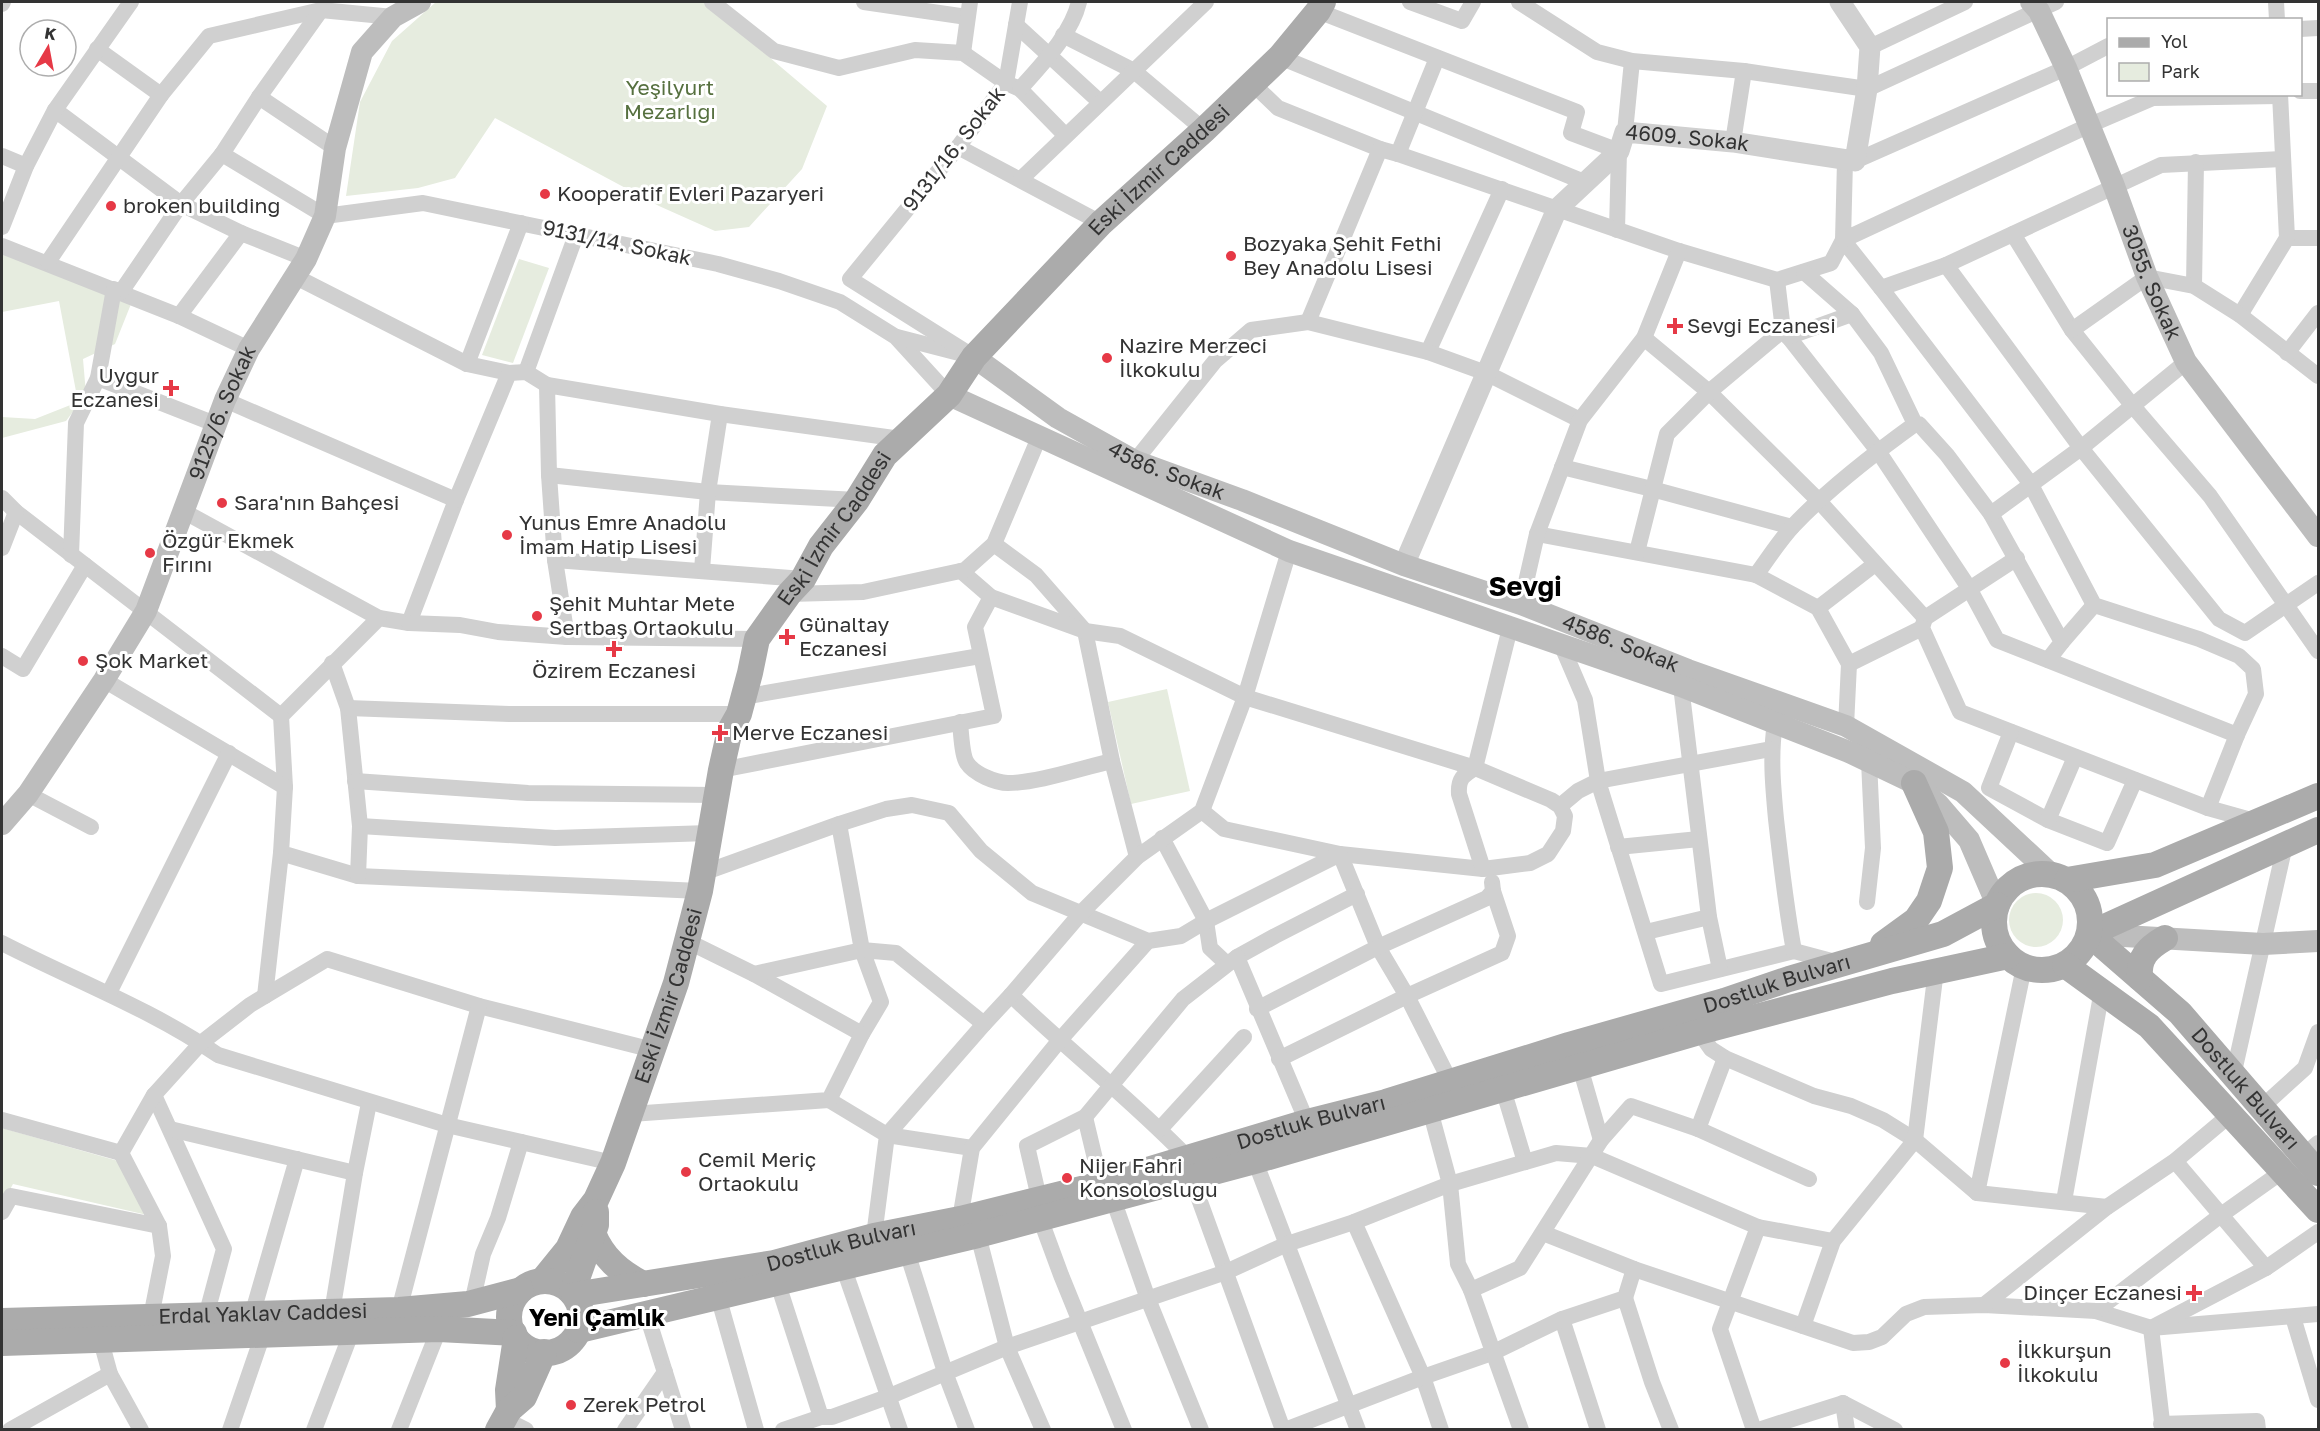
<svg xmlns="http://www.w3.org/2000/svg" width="2320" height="1431" font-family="'Golos Text',sans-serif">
	<rect width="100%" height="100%" fill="#fff"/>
	<g fill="#e6ecdf">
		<path d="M 436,2 L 704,2 L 827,106 L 802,169 L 749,227 L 715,231 L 659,206 L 495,118 L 455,178 L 418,188 L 346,196 L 360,102 L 392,41 Z"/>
		<path d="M 2,249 L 131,304 L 115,344 L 83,359 L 86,394 L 66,421 L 2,438 L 2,417 L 35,419 L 78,402 L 59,301 L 2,312 Z"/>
		<path d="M 519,259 L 549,268 L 513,363 L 482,355 Z"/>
		<path d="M 1167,689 L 1190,791 L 1131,804 L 1108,702 Z"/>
		<circle cx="2036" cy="920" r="27"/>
		<path d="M 2,1128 L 118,1161 L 147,1215 L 13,1184 L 2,1204 Z"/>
	</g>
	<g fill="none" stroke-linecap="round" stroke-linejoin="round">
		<g stroke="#d0d0d0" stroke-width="16">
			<path d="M 712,2 L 774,51 L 839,68 L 915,50 L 963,53 L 1006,83 L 1020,89 L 1065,135"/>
			<path d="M 864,2 L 967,17"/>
			<path d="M 1410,2 L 1462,21 L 1473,2"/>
			<path d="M 1519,2 L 1597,52 L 1632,61 L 1744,71 L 1867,89 L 2056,2"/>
			<path d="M 2276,2 L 2277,20"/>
			<path d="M 2,4 L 3,2"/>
			<path d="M 1318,11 L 1577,112 L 1571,133 L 1619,151 L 1617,230"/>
			<path d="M 1016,25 L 1100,102"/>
			<path d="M 2300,29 L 2318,28"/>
			<path d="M 1063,35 L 1134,71 L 1204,130"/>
			<path d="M 1870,47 L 1965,2"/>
			<path d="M 97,49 L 161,95"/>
			<path d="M 963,53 L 970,2"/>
			<path d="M 1280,57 L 1584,182"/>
			<path d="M 1253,84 L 1278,108 L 1380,149 L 1398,154 L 1679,251 L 1777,280 L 1831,263 L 1843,240 L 1881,288 L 1946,265 L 2161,165 L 2282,159"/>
			<path d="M 1020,89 C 1042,64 1071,35 1079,2"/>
			<path d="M 2300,91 L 2318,91"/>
			<path d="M 259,97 L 335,148"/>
			<path d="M 55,110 L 181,204 L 241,233 L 306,259"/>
			<path d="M 1625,132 L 1632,61"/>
			<path d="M 1733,142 L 1744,71"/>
			<path d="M 958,147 L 1101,223"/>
			<path d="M 222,154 L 325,216 L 423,203 L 718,264 L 779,281 L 840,302 L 896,337 L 949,395"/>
			<path d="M 1398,154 L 1437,58"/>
			<path d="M 2,156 L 26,166"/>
			<path d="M 1845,161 L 1843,240 L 2090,125 L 2153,98 L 2279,96"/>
			<path d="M 1855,161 L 2066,68 L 2108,46"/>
			<path d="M 1021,179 L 1206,2"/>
			<path d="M 2,227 L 26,166 L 55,110 L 131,2"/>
			<path d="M 2013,234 L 2072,330 L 2132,405 L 2210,496 L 2318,651"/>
			<path d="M 2287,238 L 2318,238"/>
			<path d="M 2,246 L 179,316 L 249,349"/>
			<path d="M 48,262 L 161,95 L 209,36 L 321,10 L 393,17"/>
			<path d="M 1946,265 L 2081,448 L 2219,619 L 2245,633 L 2318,583"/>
			<path d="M 1804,272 L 1852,314 L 1881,353 L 1915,424 L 1919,424 L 1947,455 L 1991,514 L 2062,642 L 2048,660"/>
			<path d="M 294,276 L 467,364 L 509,373"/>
			<path d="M 1777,280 L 1783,330 L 1878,451 L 1969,588 L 1997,640 L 2237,735"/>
			<path d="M 2194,286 L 2196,162"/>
			<path d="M 1881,288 L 2030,483 L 2094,605 L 2199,639 L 2239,656 L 2253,669 L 2256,694 L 2237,735 L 2208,808"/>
			<path d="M 121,292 L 181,204 L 222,154 L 259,97 L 321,10"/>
			<path d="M 2240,315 L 2287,238 L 2280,94"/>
			<path d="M 179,316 L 241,233"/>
			<path d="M 1308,322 L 1380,149"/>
			<path d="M 2072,330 L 2147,277 L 2194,286 L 2240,315 L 2318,376"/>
			<path d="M 897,337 L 959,353"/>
			<path d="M 1788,337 L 1852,314"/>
			<path d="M 1644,338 L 1709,392 L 1819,501 L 1925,618 L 1922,628 L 1960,712 L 2208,808 L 2258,822"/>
			<path d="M 1428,352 L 1502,189"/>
			<path d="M 2287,353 L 2318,313"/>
			<path d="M 974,357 L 850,279 L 958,147 L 1006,83 L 1020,2"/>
			<path d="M 467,364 L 521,223"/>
			<path d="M 526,372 L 576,235"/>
			<path d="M 98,378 L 215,424"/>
			<path d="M 547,385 L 526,372 L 509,373 L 456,500 L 409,623 L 379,618 L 281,716 L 285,787 L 281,853 L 358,876 L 700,891"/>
			<path d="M 225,400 L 456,500"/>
			<path d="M 1135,461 L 1215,361 L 1251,330 L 1308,322 L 1428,352 L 1486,373 L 1580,420"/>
			<path d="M 1562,467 L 1652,489 L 1792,527"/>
			<path d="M 549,475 L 708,492 L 857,500"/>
			<path d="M 2,498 L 16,512 L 281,716"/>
			<path d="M 183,511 L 379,618"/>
			<path d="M 1991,514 L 2081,448 L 2186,362"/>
			<path d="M 1537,534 L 1756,575 L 1818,608 L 1849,664 L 1846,726"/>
			<path d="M 994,544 L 1036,575 L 1085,631 L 1112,761 L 1137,857"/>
			<path d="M 2,548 L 16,512"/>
			<path d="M 1637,552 L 1667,434 L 1709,392 L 1783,330"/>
			<path d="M 71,555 L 76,423 L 98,378 L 114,289"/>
			<path d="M 555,560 L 803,579"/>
			<path d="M 702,570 L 708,492 L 720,414"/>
			<path d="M 961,571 L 991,597 L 1085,631 L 1120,636 L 1245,697 L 1475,768 L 1551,800 L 1560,806 L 1565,816 L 1563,831 L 1548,854 L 1530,863 L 1483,869 L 1340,854 L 1224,829 L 1202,811"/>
			<path d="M 1756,575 C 1768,559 1779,541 1793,526 C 1829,488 1872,455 1915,424"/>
			<path d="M 789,594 L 863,592 L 965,570 L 994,544 L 1040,435"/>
			<path d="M 1521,604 L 1537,534 L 1580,420 L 1644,338 L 1679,251"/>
			<path d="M 1818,608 L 1875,564"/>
			<path d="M 1925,618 L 2017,558"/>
			<path d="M 409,623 L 460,625 L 498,632 L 567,637 L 757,639"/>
			<path d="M 567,637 L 555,560 L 549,475 L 547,385 L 720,414 L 901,439"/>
			<path d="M 2062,642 L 2094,605"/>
			<path d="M 1561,644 L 1585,700 L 1598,781 L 1661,984 L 1794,951 L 1839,963"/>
			<path d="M 2,656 L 23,669 L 85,565"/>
			<path d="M 332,663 L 348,708 L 360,826 L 358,876"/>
			<path d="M 1849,664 L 1922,628"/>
			<path d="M 104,680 L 285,787"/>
			<path d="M 1681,686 L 1709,917 L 1720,969"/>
			<path d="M 743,697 L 980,656"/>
			<path d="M 348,708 L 509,714 L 739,714"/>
			<path d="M 960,722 C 961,732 962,756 967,763 C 974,774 996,783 1008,783 C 1038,783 1081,768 1112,761"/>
			<path d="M 1775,723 C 1770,755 1773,787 1776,819 C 1781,864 1786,907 1794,951"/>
			<path d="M 2011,732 L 1989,788 L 2048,820 L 2107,843 L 2135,780"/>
			<path d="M 721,770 L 994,716 L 975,627 L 991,597"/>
			<path d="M 355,781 L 528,793 L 716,795"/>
			<path d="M 28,794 L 91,827"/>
			<path d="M 1560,806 L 1578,791 L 1598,781 L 1771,749"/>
			<path d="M 2048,820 L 2075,757"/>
			<path d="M 360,826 L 555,838 L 709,833"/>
			<path d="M 1162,838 L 1206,921 L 1210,948 L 1227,964"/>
			<path d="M 1618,847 L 1699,839"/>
			<path d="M 1483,869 L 1459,794 C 1458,779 1463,775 1475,768 L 1510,628"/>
			<path d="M 703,873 L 839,824 L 886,809 L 912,805 L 949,813 L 981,851 L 1032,893 L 1148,941 L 1181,936 L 1206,921 L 1340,854 L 1378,947 L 1407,996 L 1450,1081"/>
			<path d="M 1867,902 L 1873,848 L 1869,761"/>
			<path d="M 1646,932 L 1709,917"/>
			<path d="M 687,941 L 754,974 L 862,1034 L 881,1002 L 862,950 L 896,953 L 984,1024 L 1011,995 C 1069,1051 1132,1100 1188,1158"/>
			<path d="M 2,943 C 74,980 151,1009 218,1055 L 447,1125 L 613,1163"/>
			<path d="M 1237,957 L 1275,936 L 1357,894"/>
			<path d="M 754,974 L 862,950 L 839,824"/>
			<path d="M 109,993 L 229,753"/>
			<path d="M 1011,995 L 1082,912 L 1137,857 L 1202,811 L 1245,697 L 1289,551"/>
			<path d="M 265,996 L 281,853"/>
			<path d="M 1257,1009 L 1378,947 L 1487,898 L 1493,891 L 1492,882"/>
			<path d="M 1699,1032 L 1711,1049 L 1725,1058 L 1814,1096 L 1851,1106 L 1883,1120 L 1915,1140 L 1977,1193 L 2107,1207"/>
			<path d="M 1279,1059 L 1407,996 L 1502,953 L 1508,936 L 1493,891"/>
			<path d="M 1580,1067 L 1601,1140"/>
			<path d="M 2233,1076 L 2285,845"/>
			<path d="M 1503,1089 L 1525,1162"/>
			<path d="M 154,1095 L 224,1249 L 206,1316"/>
			<path d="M 829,1100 L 887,1135 L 874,1236"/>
			<path d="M 2261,1108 L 2305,1068 L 2318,1032"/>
			<path d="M 1430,1110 L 1450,1184 L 1458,1264 L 1471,1290"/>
			<path d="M 631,1114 L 829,1100 L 862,1034"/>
			<path d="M 1085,1117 L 1101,1184"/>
			<path d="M 2,1120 L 121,1153 L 154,1095 L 201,1043 L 250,1005 L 327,959 L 479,1006 L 653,1050"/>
			<path d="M 170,1129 L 355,1173"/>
			<path d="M 1160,1129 L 1244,1037"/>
			<path d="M 1698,1129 L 1725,1058"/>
			<path d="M 972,1148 L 887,1135 L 984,1024"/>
			<path d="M 121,1153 L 159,1226 L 163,1256 L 151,1317"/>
			<path d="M 2304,1155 L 2318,1143"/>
			<path d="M 1255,1161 L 1358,1430"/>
			<path d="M 2175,1161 L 2266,1268"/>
			<path d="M 1191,1177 L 1283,1430"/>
			<path d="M 1977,1193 L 2024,967"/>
			<path d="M 1039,1198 L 1027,1146 L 1085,1117 L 1183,999 L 1237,957 L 1307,1122"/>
			<path d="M 1113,1199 L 1148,1299 L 1201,1430"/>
			<path d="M 2064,1201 L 2102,990"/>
			<path d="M 2,1212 L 11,1196 L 159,1226"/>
			<path d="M 1040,1218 L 1061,1275 L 1124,1430"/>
			<path d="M 960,1219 L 972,1148 L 1059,1041 L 1148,941"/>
			<path d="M 1354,1222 L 1423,1377 L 1441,1430"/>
			<path d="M 1543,1233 L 1634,1269 L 1853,1343 L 1869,1342 L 1882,1337 L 1906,1314 L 1924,1307 L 1984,1305 L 2096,1311 L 2151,1328 L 2318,1314"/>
			<path d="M 978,1235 L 1007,1347 L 1043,1430"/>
			<path d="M 907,1252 L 946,1375 L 967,1430"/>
			<path d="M 844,1269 L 900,1430"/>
			<path d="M 778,1284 L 821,1417"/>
			<path d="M 718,1296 L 756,1430"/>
			<path d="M 1625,1298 L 1652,1382 L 1671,1430"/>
			<path d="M 472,1303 L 483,1254 L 498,1218 L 521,1142"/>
			<path d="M 1984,1305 L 2107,1207 L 2175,1161 L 2231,1114"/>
			<path d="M 399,1310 L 479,1006"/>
			<path d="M 2096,1311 L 2221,1215 L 2283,1171"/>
			<path d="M 332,1312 L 355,1173 L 369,1103"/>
			<path d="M 252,1315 L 297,1159"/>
			<path d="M 647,1315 L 683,1430"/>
			<path d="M 2293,1317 L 2318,1400"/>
			<path d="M 1562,1319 L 1598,1430"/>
			<path d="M 1803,1326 L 1833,1241 L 1915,1140 L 1936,970"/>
			<path d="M 101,1341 L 110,1374 L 141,1430"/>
			<path d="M 1843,1403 L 1847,1430"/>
			<path d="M 504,1419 L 526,1430"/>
			<path d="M 2161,1424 L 2257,1421 L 2258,1430"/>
			<path d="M 10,1430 L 110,1374"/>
			<path d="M 230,1430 L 263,1334"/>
			<path d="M 314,1430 L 352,1331"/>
			<path d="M 399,1430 L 439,1329"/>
			<path d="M 625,1430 L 665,1372"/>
			<path d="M 783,1430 L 821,1417 L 832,1417 L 890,1396 L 1007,1347 L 1226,1272 L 1287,1244 L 1354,1222 L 1450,1184 L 1556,1153 L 1592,1156 L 1758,1227 L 1833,1241"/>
			<path d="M 1285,1430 L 1423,1377 L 1492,1353 L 1562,1319 L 1625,1298 L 1634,1269"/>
			<path d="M 1521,1430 L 1471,1290 L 1520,1268 L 1601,1140 L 1631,1106 L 1698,1129 L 1809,1179"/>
			<path d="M 1754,1430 L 1720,1329 L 1758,1227"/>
			<path d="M 1758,1430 L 1843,1403 L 1895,1430"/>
			<path d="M 2163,1430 L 2151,1328 L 2266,1268 L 2318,1232"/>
		</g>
		<path stroke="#d0d0d0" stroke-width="21" id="s1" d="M 1404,565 L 1557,209 L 1619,151 L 1625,132 L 1733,142 L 1855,161 L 1867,89 L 1870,47 L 1840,2"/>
		<g stroke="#bdbdbd" stroke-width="22">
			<path id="s2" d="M 2031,2 L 2039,11 L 2066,68 L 2114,186 L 2147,277 L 2186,362 L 2318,536"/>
			<path id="s3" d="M 974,357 L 1058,418 L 1135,461 L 1242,500 L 1404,565 L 1521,604 L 1688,670 L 1846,726 L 1963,792 L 2052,875"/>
			<path d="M 949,395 L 1289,551 L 1681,686 L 1849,752 L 1914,783 L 1938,804 L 1969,840 L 1997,905"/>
			<path id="s4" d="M 2,824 L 28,794 L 104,680 L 146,611 L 225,400 L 249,349 L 306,259 L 325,216 L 335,148 L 362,52 L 393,17 L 420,2"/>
			<path d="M 2089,934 L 2263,944 L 2318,941"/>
		</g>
		<g stroke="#ababab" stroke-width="26">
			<path id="s5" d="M 2318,830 L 2089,934 L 2180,1013 L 2318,1173"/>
			<circle cx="2042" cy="922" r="48"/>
			<path d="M 2067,880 L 2155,865 L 2318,796"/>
			<path d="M 1883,944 L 1916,920 L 1929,901 L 1940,868 L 1936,832 L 1914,783"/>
			<path d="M 2065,965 L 2149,1026 L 2318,1210"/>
			<path d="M 2140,978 C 2138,957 2148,948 2165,938"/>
			<path d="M 593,1233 C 603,1258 620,1272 643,1284"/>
			<path id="s6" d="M 542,1281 L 568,1249 L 583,1217 L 596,1200 L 613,1163 L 676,983 L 700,891 L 721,770 L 730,730 L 739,714 L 750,673 L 757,639 L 789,594 L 803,579 L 821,546 L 857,500 L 885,455 L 949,395 L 974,357 L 1101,223 L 1204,130 L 1280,57 L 1318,11 L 1323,2"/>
			<circle cx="545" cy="1317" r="36"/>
			<path d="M 572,1293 L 596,1225 L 596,1212"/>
			<path id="s7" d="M 574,1295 L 774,1263 L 874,1236 L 960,1219 L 1101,1184 L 1307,1122 L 1386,1102 L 1569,1045 L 1724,1001 L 1789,979 L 1943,934 L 1997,905"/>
			<path id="s8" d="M 2,1321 L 399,1310 L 468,1304 L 521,1290"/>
			<path d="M 579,1330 L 978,1235 L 1255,1161 L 1699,1032 L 1892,981 L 2008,956"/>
			<path d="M 2,1343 L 439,1329 L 514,1333"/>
			<path d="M 509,1410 L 508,1390 L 516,1338"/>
			<path d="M 498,1430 L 509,1410 L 524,1397 L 544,1352"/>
		</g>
	</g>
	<g fill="#e63946" stroke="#fff" stroke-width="2">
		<circle cx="545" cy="194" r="6"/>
		<circle cx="111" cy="206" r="6"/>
		<circle cx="1231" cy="256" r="6"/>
		<path d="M1672 317h6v6h6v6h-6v6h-6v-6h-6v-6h6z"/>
		<circle cx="1107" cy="358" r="6"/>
		<path d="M168 379h6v6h6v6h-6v6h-6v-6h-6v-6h6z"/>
		<circle cx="222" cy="503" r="6"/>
		<circle cx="507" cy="535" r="6"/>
		<circle cx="150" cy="553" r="6"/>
		<circle cx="537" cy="616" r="6"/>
		<path d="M784 628h6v6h6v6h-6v6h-6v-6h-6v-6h6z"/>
		<path d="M611 640h6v6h6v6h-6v6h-6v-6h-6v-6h6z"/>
		<circle cx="83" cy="661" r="6"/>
		<path d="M717 724h6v6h6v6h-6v6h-6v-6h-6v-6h6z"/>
		<circle cx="686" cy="1172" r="6"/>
		<circle cx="1067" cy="1178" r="6"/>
		<path d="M2191 1284h6v6h6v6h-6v6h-6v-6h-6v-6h6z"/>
		<circle cx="2005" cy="1363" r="6"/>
		<circle cx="571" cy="1405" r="6"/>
	</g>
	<g text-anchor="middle" stroke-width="6" stroke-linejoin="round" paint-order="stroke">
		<g font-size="21" fill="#56703f" stroke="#fff">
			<text x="670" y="95">Yeşilyurt<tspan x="670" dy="24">Mezarlığı</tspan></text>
		</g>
		<g font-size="21" fill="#333" stroke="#fff">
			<text dy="7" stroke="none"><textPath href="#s1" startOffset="555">4609. Sokak</textPath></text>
			<text transform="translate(954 149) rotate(-52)" y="7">9131/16. Sokak</text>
			<text dy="7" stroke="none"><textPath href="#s6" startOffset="1305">Eski İzmir Caddesi</textPath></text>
			<text transform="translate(617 243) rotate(12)" y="7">9131/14. Sokak</text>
			<text dy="7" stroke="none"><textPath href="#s2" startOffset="306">3055. Sokak</textPath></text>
			<text dy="7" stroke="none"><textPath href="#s4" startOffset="470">9125/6. Sokak</textPath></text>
			<text dy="7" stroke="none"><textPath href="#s3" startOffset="225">4586. Sokak</textPath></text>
			<text dy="7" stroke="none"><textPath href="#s6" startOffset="819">Eski İzmir Caddesi</textPath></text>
			<text dy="7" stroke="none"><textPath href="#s3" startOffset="711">4586. Sokak</textPath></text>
			<text dy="7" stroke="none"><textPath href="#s7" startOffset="1244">Dostluk Bulvarı</textPath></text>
			<text dy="7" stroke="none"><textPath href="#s6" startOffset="315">Eski İzmir Caddesi</textPath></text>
			<text dy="7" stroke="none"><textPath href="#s5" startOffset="472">Dostluk Bulvarı</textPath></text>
			<text dy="7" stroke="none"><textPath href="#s7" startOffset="758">Dostluk Bulvarı</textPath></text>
			<text dy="7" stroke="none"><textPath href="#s7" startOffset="272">Dostluk Bulvarı</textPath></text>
			<text dy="7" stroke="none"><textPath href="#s8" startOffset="261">Erdal Yaklav Caddesi</textPath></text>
		</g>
		<g font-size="21" fill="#333" stroke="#fff" text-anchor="start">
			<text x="557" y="201">Kooperatif Evleri Pazaryeri</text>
			<text x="123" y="213">broken building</text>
			<text x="1243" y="251">Bozyaka Şehit Fethi<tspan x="1243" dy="24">Bey Anadolu Lisesi</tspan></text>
			<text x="1687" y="333">Sevgi Eczanesi</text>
			<text x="1119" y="353">Nazire Merzeci<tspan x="1119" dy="24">İlkokulu</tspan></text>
			<text x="159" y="383" text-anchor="end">Uygur<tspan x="159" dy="24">Eczanesi</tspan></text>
			<text x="234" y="510">Sara'nın Bahçesi</text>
			<text x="519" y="530">Yunus Emre Anadolu<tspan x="519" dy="24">İmam Hatip Lisesi</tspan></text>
			<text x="162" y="548">Özgür Ekmek<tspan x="162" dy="24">Fırını</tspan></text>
			<text x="549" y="611">Şehit Muhtar Mete<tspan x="549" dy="24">Sertbaş Ortaokulu</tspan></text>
			<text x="799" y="632">Günaltay<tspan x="799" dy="24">Eczanesi</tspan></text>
			<text x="95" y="668">Şok Market</text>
			<text x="614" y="678" text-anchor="middle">Özirem Eczanesi</text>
			<text x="732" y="740">Merve Eczanesi</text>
			<text x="698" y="1167">Cemil Meriç<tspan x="698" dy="24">Ortaokulu</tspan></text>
			<text x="1079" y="1173">Nijer Fahri<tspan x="1079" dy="24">Konsolosluğu</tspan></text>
			<text x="2182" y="1300" text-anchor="end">Dinçer Eczanesi</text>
			<text x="2017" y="1358">İlkkurşun<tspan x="2017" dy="24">İlkokulu</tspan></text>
			<text x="583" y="1412">Zerek Petrol</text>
		</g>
		<g font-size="24" font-weight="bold" fill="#000" stroke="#fff">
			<text x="597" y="1326">Yeni Çamlık</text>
		</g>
		<g font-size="27" font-weight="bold" fill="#000" stroke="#fff">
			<text x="1525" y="596">Sevgi</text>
		</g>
	</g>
	<rect width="2320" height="1431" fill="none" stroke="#333333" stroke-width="6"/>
	<rect x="2107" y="18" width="195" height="78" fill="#ffffff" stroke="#adadad" stroke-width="1.5"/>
	<rect x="2119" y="38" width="30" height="9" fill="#ababab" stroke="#adadad" stroke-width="1.5"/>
	<text x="2161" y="48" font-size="18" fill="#333333">Yol</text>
	<rect x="2119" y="63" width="30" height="18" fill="#e6ecdf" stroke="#adadad" stroke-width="1.5"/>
	<text x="2161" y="78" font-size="18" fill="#333333">Park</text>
	<g transform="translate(48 48) rotate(10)"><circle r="28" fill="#ffffff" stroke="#adadad" stroke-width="1.5"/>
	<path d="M0-4.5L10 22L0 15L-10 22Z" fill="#e63946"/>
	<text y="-9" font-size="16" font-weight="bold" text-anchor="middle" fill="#333333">K</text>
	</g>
</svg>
